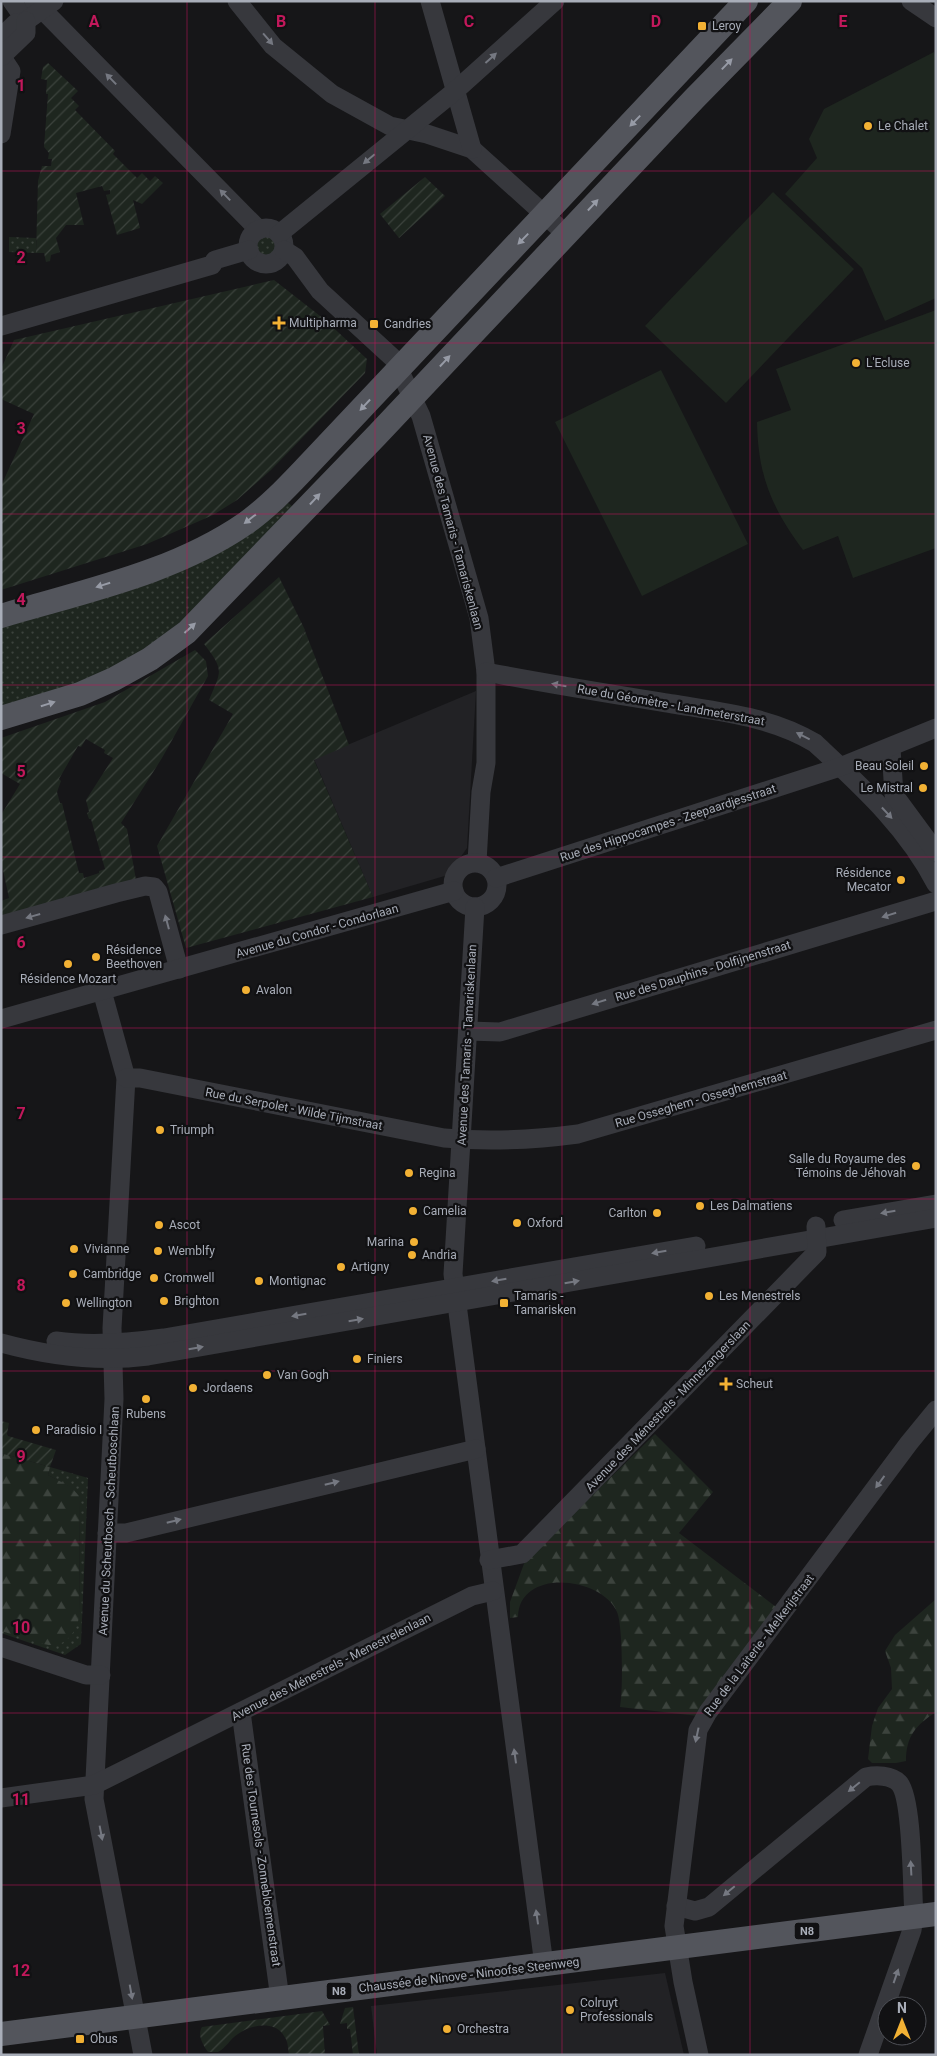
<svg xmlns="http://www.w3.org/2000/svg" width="937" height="2056" font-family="Roboto,sans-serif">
	<defs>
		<pattern id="grass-dots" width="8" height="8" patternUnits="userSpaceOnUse" patternTransform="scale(1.25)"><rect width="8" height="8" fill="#1e261f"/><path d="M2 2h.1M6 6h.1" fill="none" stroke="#3c433d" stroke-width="1.8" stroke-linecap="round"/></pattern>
		<pattern id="forest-firs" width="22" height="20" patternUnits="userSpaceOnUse" patternTransform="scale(1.25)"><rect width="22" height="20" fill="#1e261f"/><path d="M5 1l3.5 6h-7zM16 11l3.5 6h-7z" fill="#3c433d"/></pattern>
		<pattern id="garden-furrows" width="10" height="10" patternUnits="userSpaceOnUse" patternTransform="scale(1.25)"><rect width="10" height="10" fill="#1e261f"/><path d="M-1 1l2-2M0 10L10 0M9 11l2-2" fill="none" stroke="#3c433d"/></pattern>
	</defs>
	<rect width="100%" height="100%" fill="#161618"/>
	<g fill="#222225">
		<path d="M 476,691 L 467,848 L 448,875 L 373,897 L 314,759 Z"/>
		<path d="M 665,1973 L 684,2055 L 377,2055 L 371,2006 Z"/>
	</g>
	<g fill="url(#grass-dots)">
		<circle cx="267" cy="246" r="10"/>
		<path d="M 9,237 L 36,238 L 36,253 L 9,252 Z"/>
		<path d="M 283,499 L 296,509 L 216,595 L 113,674 L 1,713 L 1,622 L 119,586 Z"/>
		<path d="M 50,1467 L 88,1478 L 81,1644 L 65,1655 L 1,1633 L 1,1631 L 21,1636 L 79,1617 L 80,1497 L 70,1487 L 48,1475 Z"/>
	</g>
	<g fill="url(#forest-firs)">
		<path d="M 655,1434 L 713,1492 L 679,1533 L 780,1610 L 698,1716 L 620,1707 C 623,1693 623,1625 617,1612 C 601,1576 519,1568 518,1617 L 510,1618 L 510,1602 L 525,1561 Z"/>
		<path d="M 1,1453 L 50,1467 L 48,1475 L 71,1487 L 80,1497 L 79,1617 C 77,1630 67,1646 51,1645 C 41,1645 13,1634 1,1631 Z"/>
		<path d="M 936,1599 L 936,1712 C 916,1725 906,1736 906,1761 L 896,1763 L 872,1763 L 868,1759 L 872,1726 L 878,1708 L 892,1689 L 891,1668 L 885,1651 L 895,1635 Z"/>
	</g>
	<g fill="#1e261f">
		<path d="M 934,52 L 936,57 L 936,298 L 885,321 L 862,268 L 785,194 L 817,158 L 809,139 L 824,109 Z"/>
		<path d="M 773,192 L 854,269 L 726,403 L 645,326 Z"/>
		<path d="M 936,310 L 936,548 L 853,578 L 838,536 L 803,550 C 771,507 758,475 757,422 L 791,410 L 776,369 Z"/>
		<path d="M 661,370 L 748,544 L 642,596 L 555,422 Z"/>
	</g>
	<g fill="url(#garden-furrows)" fill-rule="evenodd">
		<path d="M 48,63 L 78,91 L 71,98 L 79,106 L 75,110 L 115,151 L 113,154 L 137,178 L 142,173 L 150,181 L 155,176 L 163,183 L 142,204 L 133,200 L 140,228 L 117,235 L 106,195 L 110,194 L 110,190 L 104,191 L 102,186 L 76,193 L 84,225 L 66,225 L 56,238 L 60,252 L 51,255 L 50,261 L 46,262 L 44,253 L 36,253 L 38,181 L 42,166 L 51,166 L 52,159 L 48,159 L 49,153 L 44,147 L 48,94 L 46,94 L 47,80 L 41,79 L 43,67 Z"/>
		<path d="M 425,177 L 445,196 L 399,238 L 380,214 Z"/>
		<path d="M 274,280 L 324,319 L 367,359 L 365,373 L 271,470 L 237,500 L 213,515 L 147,544 L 1,590 L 1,486 L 34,414 L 1,399 L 1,369 L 14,340 Z"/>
		<path d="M 279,577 L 305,630 L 294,653 L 305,631 L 349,745 L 314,760 L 373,897 L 186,948 L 157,846 L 233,714 L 209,700 C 221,671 225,671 204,644 Z"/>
		<path d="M 195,650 L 206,661 L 208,676 L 162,758 L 121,823 L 127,829 L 136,880 L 1,917 L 1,901 L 9,898 L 1,861 L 1,815 L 20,784 L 1,773 L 1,738 L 105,702 ZM 86,739 L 105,750 L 104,753 L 113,758 L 86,800 L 89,812 L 87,813 L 89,819 L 91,819 L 105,869 L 99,871 L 99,873 L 84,878 L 83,873 L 79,873 L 62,803 L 60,803 L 57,792 L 61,781 L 59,779 L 78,746 L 81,747 Z"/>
		<path d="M 1,1421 L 9,1423 L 7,1434 L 8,1436 L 56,1450 L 50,1467 L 1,1453 Z"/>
		<path d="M 353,2007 L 359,2055 L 353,2055 L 350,2029 L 347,2029 L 347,2023 L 340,2024 L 345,2008 Z"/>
		<path d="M 322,2011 L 330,2025 L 323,2026 L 325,2055 L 289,2055 C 288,2048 288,2041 284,2036 C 275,2020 250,2025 238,2034 C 230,2039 226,2048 218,2052 L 208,2052 C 203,2045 197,2035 202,2027 Z"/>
	</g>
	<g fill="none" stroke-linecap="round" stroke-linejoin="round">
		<g stroke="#37383d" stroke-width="19">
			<path d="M 12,1 L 26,21"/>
			<path d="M 34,1 L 259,230"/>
			<path d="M 237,1 L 273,46 L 332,94 L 390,126 L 427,134 L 472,149 L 566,234"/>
			<path d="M 430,1 L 472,149"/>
			<path d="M 911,1 L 936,18"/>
			<path d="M 1,37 L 16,23 L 26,21 L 54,1"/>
			<path d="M 1,56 L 11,71 L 1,134"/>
			<path d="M 1,57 L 26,33 L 26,21"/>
			<circle cx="266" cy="246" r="18"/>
			<path d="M 279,234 L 455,91 L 555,1"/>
			<path d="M 284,250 L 295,257 L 320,291 L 394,359 L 421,416 L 479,618 L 486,672 L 486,763 L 481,792 L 477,862"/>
			<path d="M 1,326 L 212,265 L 215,260 L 249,250"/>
			<path d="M 486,672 C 548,684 611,694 673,704 C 722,712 772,717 815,743 C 861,786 907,827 936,884"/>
			<path d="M 891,748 L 894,795 L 936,852"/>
			<circle cx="475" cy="885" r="22"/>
			<path d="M 496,878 L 840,767 L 936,728"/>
			<path d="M 475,907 L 453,1274 L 544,1965"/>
			<path d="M 1,925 L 116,893 L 145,886 L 154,887 L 158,892 L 179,969"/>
			<path d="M 102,991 L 126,1078 L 112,1328 L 114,1399 L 94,1799 L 143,2055"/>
			<path d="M 1,1019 L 454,891"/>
			<path d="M 468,1031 L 500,1032 L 936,901"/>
			<path d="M 126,1078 L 140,1078 L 444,1138 C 489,1142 533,1140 578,1134 L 936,1030"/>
			<path d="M 843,1220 L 936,1204"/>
			<path d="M 56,1341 C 92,1346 128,1343 164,1338 L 696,1246"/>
			<path d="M 1,1343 C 48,1356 100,1362 148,1356 L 936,1218"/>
			<path d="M 107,1533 L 126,1533 L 476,1449"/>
			<path d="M 489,1560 L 522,1554 L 817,1252 L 816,1226"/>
			<path d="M 1,1647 L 86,1675 L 101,1675"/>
			<path d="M 241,1712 L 280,1999"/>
			<path d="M 1,1798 L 94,1785 L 472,1596 L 493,1591"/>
			<path d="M 676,1906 L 695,1911 L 709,1907 L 866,1777 C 876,1775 891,1775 899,1783 C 913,1798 912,1891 914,1917 L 912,1930 L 868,2055"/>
			<path d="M 699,2055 L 683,1982 L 674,1926 L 698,1730 L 708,1712 L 909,1443 L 936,1410"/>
		</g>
		<g stroke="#53555c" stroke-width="24">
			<path d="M 1,616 C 84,591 174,573 246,523 C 270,506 290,484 310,463 L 746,1"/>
			<path d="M 1,718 L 80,694 L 114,679 L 150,659 L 187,632 L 377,435 L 694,99 L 790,1"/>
			<path d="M 1,2034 L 936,1914"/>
		</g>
	</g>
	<defs><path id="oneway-solid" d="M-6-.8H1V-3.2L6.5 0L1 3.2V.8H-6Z" transform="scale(1.25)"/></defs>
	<g fill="#757881">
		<use href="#oneway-solid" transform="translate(268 39) rotate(49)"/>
		<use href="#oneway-solid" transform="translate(491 58) rotate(-42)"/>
		<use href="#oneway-solid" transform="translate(111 79) rotate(-134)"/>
		<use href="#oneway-solid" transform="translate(369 159) rotate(140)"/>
		<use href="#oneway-solid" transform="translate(225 195) rotate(-134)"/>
		<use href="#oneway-solid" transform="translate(559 685) rotate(-170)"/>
		<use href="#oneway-solid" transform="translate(803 736) rotate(-153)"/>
		<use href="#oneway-solid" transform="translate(887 813) rotate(47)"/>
		<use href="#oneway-solid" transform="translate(889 915) rotate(163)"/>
		<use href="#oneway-solid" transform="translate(33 916) rotate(164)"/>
		<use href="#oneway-solid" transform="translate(167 922) rotate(-105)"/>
		<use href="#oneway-solid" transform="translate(599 1002) rotate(163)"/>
		<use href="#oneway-solid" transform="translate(888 1212) rotate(170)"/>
		<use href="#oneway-solid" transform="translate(659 1252) rotate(170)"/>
		<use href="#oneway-solid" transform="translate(499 1280) rotate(170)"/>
		<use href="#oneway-solid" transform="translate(572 1282) rotate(-10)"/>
		<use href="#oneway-solid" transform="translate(299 1315) rotate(170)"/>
		<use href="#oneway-solid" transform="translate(356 1320) rotate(-10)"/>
		<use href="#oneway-solid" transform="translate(196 1348) rotate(-10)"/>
		<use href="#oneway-solid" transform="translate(880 1482) rotate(126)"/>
		<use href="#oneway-solid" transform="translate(332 1483) rotate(-14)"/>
		<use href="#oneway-solid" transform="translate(174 1521) rotate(-14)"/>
		<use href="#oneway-solid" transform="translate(697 1735) rotate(102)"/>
		<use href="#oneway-solid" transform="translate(515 1756) rotate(-98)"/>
		<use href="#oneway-solid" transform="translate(854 1787) rotate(141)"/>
		<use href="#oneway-solid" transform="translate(101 1833) rotate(79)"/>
		<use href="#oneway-solid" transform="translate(911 1868) rotate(-93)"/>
		<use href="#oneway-solid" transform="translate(729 1891) rotate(140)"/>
		<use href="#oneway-solid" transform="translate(537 1917) rotate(-98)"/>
		<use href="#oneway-solid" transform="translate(896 1976) rotate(-71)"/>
		<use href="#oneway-solid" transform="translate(131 1992) rotate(80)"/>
	</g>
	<g fill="#979ba6">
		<use href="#oneway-solid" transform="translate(727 64) rotate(-46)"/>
		<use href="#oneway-solid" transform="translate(635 121) rotate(134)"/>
		<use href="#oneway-solid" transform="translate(593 205) rotate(-47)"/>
		<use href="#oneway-solid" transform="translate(523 239) rotate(134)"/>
		<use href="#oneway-solid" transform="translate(445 361) rotate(-47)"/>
		<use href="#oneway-solid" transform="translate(365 405) rotate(133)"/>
		<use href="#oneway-solid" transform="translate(315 499) rotate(-47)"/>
		<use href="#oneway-solid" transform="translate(250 519) rotate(142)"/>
		<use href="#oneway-solid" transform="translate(103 585) rotate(163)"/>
		<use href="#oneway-solid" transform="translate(190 628) rotate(-42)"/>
		<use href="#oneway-solid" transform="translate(48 704) rotate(-17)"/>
	</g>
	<path fill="none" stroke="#c2185b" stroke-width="1" stroke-opacity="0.55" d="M 187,1 L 187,2055M 375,1 L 375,2055M 562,1 L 562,2055M 750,1 L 750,2055M 1,171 L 936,171M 1,343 L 936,343M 1,514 L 936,514M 1,685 L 936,685M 1,857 L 936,857M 1,1028 L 936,1028M 1,1199 L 936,1199M 1,1371 L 936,1371M 1,1542 L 936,1542M 1,1713 L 936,1713M 1,1885 L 936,1885"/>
	<g fill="#f2b134" stroke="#111113" stroke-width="2">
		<rect x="697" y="21" width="10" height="10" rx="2.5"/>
		<circle cx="868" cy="126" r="5"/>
		<path d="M276.5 315.5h5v5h5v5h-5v5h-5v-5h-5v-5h5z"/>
		<rect x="369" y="319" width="10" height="10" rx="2.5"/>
		<circle cx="856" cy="363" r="5"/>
		<circle cx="924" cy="766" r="5"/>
		<circle cx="923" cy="788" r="5"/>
		<circle cx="901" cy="880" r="5"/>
		<circle cx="96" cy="957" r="5"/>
		<circle cx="68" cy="964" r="5"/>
		<circle cx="246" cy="990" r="5"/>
		<circle cx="160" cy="1130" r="5"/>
		<circle cx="916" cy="1166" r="5"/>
		<circle cx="409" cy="1173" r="5"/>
		<circle cx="700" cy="1206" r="5"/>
		<circle cx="413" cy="1211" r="5"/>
		<circle cx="657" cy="1213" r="5"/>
		<circle cx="517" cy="1223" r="5"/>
		<circle cx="159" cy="1225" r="5"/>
		<circle cx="414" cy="1242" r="5"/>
		<circle cx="74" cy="1249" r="5"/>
		<circle cx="158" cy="1251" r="5"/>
		<circle cx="412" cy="1255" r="5"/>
		<circle cx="341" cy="1267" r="5"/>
		<circle cx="73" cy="1274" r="5"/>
		<circle cx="154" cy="1278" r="5"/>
		<circle cx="259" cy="1281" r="5"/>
		<circle cx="709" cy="1296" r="5"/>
		<circle cx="164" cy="1301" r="5"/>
		<circle cx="66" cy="1303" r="5"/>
		<rect x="499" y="1298" width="10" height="10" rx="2.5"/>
		<circle cx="357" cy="1359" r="5"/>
		<circle cx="267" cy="1375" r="5"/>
		<path d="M723.5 1376.5h5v5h5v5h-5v5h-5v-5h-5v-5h5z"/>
		<circle cx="193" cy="1388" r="5"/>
		<circle cx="146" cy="1399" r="5"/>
		<circle cx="36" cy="1430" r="5"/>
		<circle cx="570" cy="2010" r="5"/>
		<circle cx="447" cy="2029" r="5"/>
		<rect x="75" y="2034" width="10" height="10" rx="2.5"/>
	</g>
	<g text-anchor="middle" stroke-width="4.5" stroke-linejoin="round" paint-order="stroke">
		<g fill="#111113" stroke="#7b7e86" stroke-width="1">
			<rect x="794.5" y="1922.5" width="25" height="17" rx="4"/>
			<rect x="326.5" y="1982.5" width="25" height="17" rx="4"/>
		</g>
		<g font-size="11" font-weight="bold" fill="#a8adb8">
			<text x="807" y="1935">N8</text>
			<text x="339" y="1995">N8</text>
		</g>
		<g font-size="12" fill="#a8adb8" stroke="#111113" text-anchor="start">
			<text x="712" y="30">Leroy</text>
			<text x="878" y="130">Le Chalet</text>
			<text x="289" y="327">Multipharma</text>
			<text x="384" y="328">Candries</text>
			<text x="866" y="367">L'Ecluse</text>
			<text x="914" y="770" text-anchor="end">Beau Soleil</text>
			<text x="913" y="792" text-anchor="end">Le Mistral</text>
			<text x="891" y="877" text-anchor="end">Résidence<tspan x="891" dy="14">Mecator</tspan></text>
			<text x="106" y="954">Résidence<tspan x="106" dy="14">Beethoven</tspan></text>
			<text x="68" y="983" text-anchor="middle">Résidence Mozart</text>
			<text x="256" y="994">Avalon</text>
			<text x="170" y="1134">Triumph</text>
			<text x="906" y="1163" text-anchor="end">Salle du Royaume des<tspan x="906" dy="14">Témoins de Jéhovah</tspan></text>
			<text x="419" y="1177">Regina</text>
			<text x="710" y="1210">Les Dalmatiens</text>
			<text x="423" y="1215">Camelia</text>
			<text x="647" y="1217" text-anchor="end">Carlton</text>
			<text x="527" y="1227">Oxford</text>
			<text x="169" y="1229">Ascot</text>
			<text x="404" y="1246" text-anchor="end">Marina</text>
			<text x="84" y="1253">Vivianne</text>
			<text x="168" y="1255">Wemblfy</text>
			<text x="422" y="1259">Andria</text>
			<text x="351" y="1271">Artigny</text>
			<text x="83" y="1278">Cambridge</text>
			<text x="164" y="1282">Cromwell</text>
			<text x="269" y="1285">Montignac</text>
			<text x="514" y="1300">Tamaris -<tspan x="514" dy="14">Tamarisken</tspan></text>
			<text x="719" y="1300">Les Menestrels</text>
			<text x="174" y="1305">Brighton</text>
			<text x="76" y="1307">Wellington</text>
			<text x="367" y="1363">Finiers</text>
			<text x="277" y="1379">Van Gogh</text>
			<text x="736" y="1388">Scheut</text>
			<text x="203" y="1392">Jordaens</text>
			<text x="146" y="1418" text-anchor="middle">Rubens</text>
			<text x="46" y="1434">Paradisio I</text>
			<text x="580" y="2007">Colruyt<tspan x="580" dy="14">Professionals</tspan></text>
			<text x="457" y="2033">Orchestra</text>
			<text x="90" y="2043">Obus</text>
		</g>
		<g font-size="12" fill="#a8adb8" stroke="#111113">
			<text transform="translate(453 532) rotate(75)" y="4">Avenue des Tamaris - Tamariskenlaan</text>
			<text transform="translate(671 705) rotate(10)" y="4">Rue du Géomètre - Landmeterstraat</text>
			<text transform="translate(668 823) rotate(-18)" y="4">Rue des Hippocampes - Zeepaardjesstraat</text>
			<text transform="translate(317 931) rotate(-16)" y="4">Avenue du Condor - Condorlaan</text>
			<text transform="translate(703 971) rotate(-17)" y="4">Rue des Dauphins - Dolfijnenstraat</text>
			<text transform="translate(467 1045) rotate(-87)" y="4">Avenue des Tamaris - Tamariskenlaan</text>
			<text transform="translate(701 1099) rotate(-16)" y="4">Rue Osseghem - Osseghemstraat</text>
			<text transform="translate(294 1109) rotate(11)" y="4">Rue du Serpolet - Wilde Tijmstraat</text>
			<text transform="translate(668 1406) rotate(-46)" y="4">Avenue des Ménestrels - Minnezangerslaan</text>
			<text transform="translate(109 1521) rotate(-87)" y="4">Avenue du Scheutbosch - Scheutboschlaan</text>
			<text transform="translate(759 1645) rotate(-53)" y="4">Rue de la Laiterie - Melkerijstraat</text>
			<text transform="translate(331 1667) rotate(-27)" y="4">Avenue des Ménestrels - Menestrelenlaan</text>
			<text transform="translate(261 1855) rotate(82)" y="4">Rue des Tournesols - Zonnebloemenstraat</text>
			<text transform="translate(469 1975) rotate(-7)" y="4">Chaussée de Ninove - Ninoofse Steenweg</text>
		</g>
	</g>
	<g font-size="16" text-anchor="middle" font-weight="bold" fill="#c2185b" stroke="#111113" stroke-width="4.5" stroke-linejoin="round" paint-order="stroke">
		<text x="94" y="27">A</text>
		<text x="281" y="27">B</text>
		<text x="469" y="27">C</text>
		<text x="656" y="27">D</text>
		<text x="843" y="27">E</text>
		<text x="21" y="91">1</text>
		<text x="21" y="263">2</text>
		<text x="21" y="434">3</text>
		<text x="21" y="605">4</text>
		<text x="21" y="777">5</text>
		<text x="21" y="948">6</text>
		<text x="21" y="1119">7</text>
		<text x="21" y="1291">8</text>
		<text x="21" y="1462">9</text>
		<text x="21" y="1633">10</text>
		<text x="21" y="1805">11</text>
		<text x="21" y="1976">12</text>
	</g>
	<rect width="937" height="2056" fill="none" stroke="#a8adb8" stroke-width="5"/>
	<g transform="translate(902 2021)"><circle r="24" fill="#111113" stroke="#4d4f55"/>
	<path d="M0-4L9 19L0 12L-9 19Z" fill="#f2b134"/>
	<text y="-8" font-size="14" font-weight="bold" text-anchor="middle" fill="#a8adb8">N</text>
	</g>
</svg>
